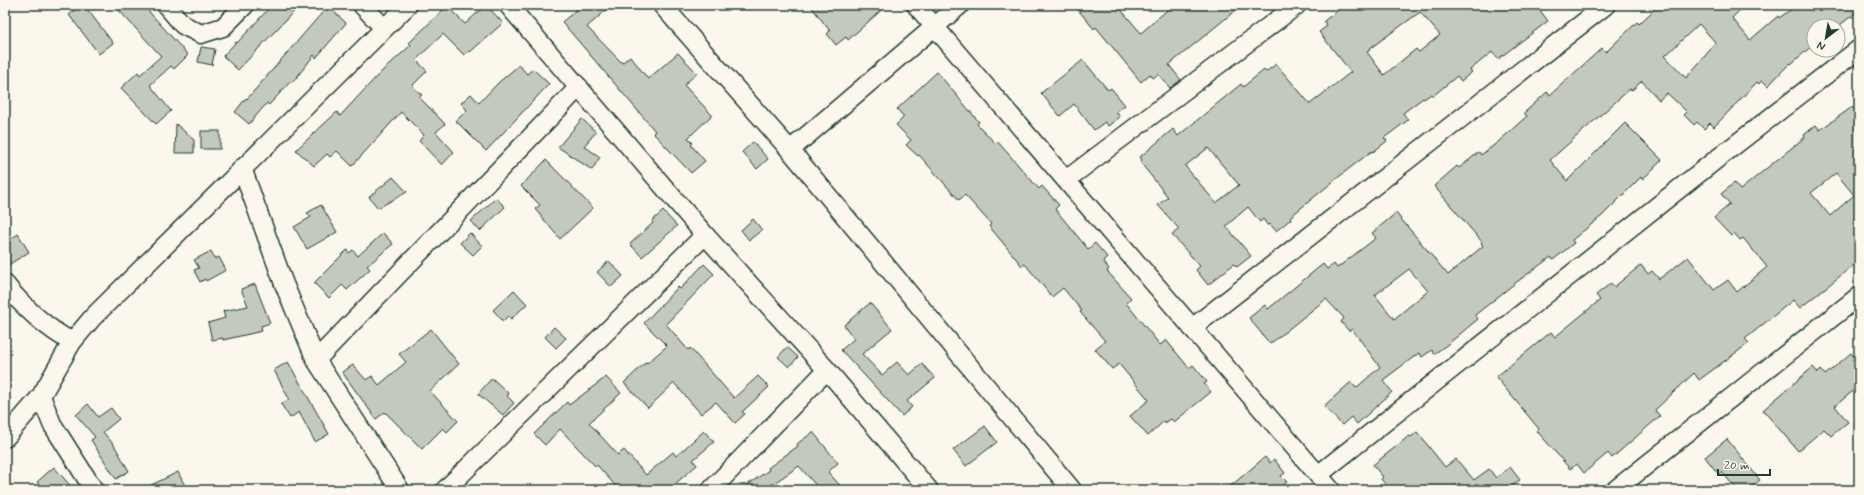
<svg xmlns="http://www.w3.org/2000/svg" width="1864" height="495" font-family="Mynerve,sans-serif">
	<rect width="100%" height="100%" fill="#fbf7ec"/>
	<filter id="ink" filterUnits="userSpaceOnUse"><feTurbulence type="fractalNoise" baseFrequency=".025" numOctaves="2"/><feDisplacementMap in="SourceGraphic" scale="8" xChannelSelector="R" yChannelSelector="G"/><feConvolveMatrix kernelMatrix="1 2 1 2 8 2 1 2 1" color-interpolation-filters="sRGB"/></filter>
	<g filter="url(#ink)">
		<g fill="#c4c9be" stroke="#1f3d34" fill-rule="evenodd">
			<path d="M 81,5 L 84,5 L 113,43 L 99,54 L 69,15 Z"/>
			<path d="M 114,5 L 143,5 L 188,55 L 174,69 L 171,66 L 150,85 L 171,111 L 156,124 L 121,88 L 138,72 L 140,75 L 161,56 Z"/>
			<path d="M 272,5 L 300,5 L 238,70 L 223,56 L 236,42 L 237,43 Z"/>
			<path d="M 486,5 L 503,23 L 470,52 L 469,51 L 464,55 L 443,34 L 416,60 L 427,71 L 412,86 L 422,95 L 419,97 L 445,124 L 436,132 L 454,152 L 442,165 L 419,141 L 424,135 L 401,112 L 352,166 L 337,151 L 330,157 L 327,154 L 314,166 L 296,150 L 337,112 L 340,116 L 379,74 L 411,45 L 409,43 L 447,6 L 465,24 Z"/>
			<path d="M 582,5 L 612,5 L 587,27 L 622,63 L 630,56 L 648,79 L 678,53 L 697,73 L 684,85 L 712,115 L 688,138 L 693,143 L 691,145 L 705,161 L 691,173 L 653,133 L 655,131 L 562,22 Z"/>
			<path d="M 810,5 L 887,5 L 848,40 L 846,37 L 836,45 L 827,34 L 830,31 Z"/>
			<path d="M 1074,5 L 1117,5 L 1141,33 L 1173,5 L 1242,5 L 1169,65 L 1181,80 L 1170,88 L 1158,74 L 1153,78 L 1150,74 L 1141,82 L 1096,27 L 1094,29 Z"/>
			<path d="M 1345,5 L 1536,5 L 1548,21 L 1498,59 L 1492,52 L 1470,70 L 1472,72 L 1461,81 L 1457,76 L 1433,96 L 1431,94 L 1424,99 L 1423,98 L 1403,113 L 1408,120 L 1384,138 L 1387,141 L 1373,152 L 1372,151 L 1346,171 L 1290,217 L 1291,219 L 1276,231 L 1270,224 L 1268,226 L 1263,219 L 1260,222 L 1248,207 L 1226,226 L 1251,256 L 1237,267 L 1234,264 L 1208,285 L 1196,270 L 1200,266 L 1172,235 L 1179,229 L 1158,205 L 1168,197 L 1140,162 L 1142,160 L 1140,157 L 1173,129 L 1178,136 L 1241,84 L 1243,87 L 1264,70 L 1266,72 L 1276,64 L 1310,104 L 1351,72 L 1319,32 L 1327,26 L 1324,21 ZM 1420,12 L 1440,35 L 1419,52 L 1416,49 L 1384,75 L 1367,52 L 1370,50 L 1369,49 ZM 1208,148 L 1239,185 L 1216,203 L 1185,166 Z"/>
			<path d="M 1659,5 L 1745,5 L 1732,18 L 1750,40 L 1778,16 L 1779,18 L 1797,5 L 1859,5 L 1859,10 L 1840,25 L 1840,26 L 1838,28 L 1840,31 L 1838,32 L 1838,26 L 1814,26 L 1814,44 L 1791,64 L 1790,63 L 1768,86 L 1762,80 L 1759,84 L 1757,82 L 1714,127 L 1710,123 L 1704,129 L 1697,122 L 1694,125 L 1684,115 L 1687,112 L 1667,93 L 1659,100 L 1642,81 L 1632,90 L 1630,89 L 1550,160 L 1567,181 L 1625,123 L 1662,160 L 1643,179 L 1641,177 L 1602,216 L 1572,240 L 1574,243 L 1553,260 L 1551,257 L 1514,284 L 1475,315 L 1478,319 L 1448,344 L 1434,354 L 1432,350 L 1422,357 L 1419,353 L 1383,380 L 1392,392 L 1357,424 L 1351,417 L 1342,425 L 1324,406 L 1351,382 L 1356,388 L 1380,367 L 1352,329 L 1349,331 L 1341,322 L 1344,318 L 1326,299 L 1270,344 L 1249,318 L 1265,305 L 1268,309 L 1323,264 L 1327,269 L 1334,264 L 1337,268 L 1376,238 L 1372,233 L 1396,213 L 1448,275 L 1483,246 L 1481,243 L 1482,242 L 1434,186 L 1457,166 L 1459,168 L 1479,152 L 1481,155 L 1498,142 L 1527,116 L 1524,113 L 1547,92 L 1550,95 L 1602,48 L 1606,52 L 1637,22 L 1639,24 ZM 1699,24 L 1716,43 L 1686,78 L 1665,56 ZM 1409,269 L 1428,291 L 1394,319 L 1375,295 Z"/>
			<path d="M 328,6 L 346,23 L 316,58 L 314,55 L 293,82 L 291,81 L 269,105 L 267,103 L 249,124 L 235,112 L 246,98 L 247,99 Z"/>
			<path d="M 201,47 L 215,49 L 212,65 L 198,62 Z"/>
			<path d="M 1083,60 L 1108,90 L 1111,88 L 1125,105 L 1116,112 L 1120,117 L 1108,126 L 1105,122 L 1094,130 L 1074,104 L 1060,116 L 1041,93 Z"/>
			<path d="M 519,65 L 527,74 L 533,69 L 549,84 L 486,151 L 456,121 L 467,110 L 461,103 L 471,94 L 479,103 L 498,83 Z"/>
			<path d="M 937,72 L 979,122 L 977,124 L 995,143 L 997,141 L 1039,189 L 1042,186 L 1059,205 L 1055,209 L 1088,249 L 1095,243 L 1107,257 L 1103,261 L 1109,269 L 1107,271 L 1131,298 L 1126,303 L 1160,345 L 1166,340 L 1189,368 L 1193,365 L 1207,382 L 1204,384 L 1211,392 L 1174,422 L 1171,419 L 1165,423 L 1164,421 L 1148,436 L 1130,416 L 1149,400 L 1119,364 L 1112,369 L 1095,349 L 1105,341 L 1080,312 L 1082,311 L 1063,288 L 1052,297 L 1025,264 L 1022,266 L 989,226 L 991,224 L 965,195 L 959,200 L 919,155 L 918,156 L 906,145 L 911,140 L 896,125 L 904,117 L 897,109 Z"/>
			<path d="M 1852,107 L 1859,114 L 1859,261 L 1800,308 L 1793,300 L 1745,339 L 1749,343 L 1699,380 L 1694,373 L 1655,410 L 1660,416 L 1612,458 L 1608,453 L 1584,473 L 1577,464 L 1570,469 L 1537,431 L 1539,429 L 1496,377 L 1551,332 L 1555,337 L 1600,300 L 1596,295 L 1611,283 L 1614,287 L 1641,265 L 1648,274 L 1652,271 L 1659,279 L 1688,257 L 1714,290 L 1728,280 L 1737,292 L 1767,267 L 1743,238 L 1740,240 L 1734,233 L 1731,236 L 1714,218 L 1730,204 L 1721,194 L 1734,183 L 1740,190 L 1805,137 L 1804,135 L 1816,125 L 1820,130 ZM 1836,173 L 1854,195 L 1830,216 L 1811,193 Z"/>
			<path d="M 582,119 L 596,132 L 584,146 L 600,157 L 592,170 L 558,147 Z"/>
			<path d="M 176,124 L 194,140 L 194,153 L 175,153 Z"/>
			<rect x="201" y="131" width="19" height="18"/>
			<path d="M 753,142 L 768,159 L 757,169 L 742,152 Z"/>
			<path d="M 546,160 L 593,208 L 560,239 L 535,209 L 540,205 L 521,186 Z"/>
			<path d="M 393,177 L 407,192 L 378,208 L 369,197 Z"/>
			<path d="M 496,198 L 505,207 L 480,231 L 471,221 Z"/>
			<path d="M 321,205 L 337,232 L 307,249 L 294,227 L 311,217 L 307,213 Z"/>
			<path d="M 663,211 L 677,226 L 642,257 L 630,244 L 653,223 L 652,221 Z"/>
			<path d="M 753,219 L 762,230 L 749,240 L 741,230 Z"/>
			<path d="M 383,233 L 393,244 L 367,266 L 370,269 L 347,290 L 342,285 L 329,298 L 314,283 L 347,250 L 349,253 L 353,250 L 358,256 Z"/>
			<path d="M 470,233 L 482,246 L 473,255 L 460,243 Z"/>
			<path d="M 18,234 L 29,252 L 5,267 L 5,243 Z"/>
			<path d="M 211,251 L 215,259 L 219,257 L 226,270 L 206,281 L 205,279 L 200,282 L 194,270 L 199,268 L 194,260 Z"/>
			<path d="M 609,261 L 623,276 L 611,287 L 597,272 Z"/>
			<path d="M 704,264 L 714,274 L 666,324 L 688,350 L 690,348 L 734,398 L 758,376 L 769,387 L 742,412 L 745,414 L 735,423 L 716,402 L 701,414 L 674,383 L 648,408 L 624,383 L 646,362 L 647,363 L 667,346 L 644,323 L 678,287 L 680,289 Z"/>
			<path d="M 255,284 L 270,323 L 261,326 L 262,331 L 223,340 L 223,338 L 212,340 L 208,323 L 225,318 L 223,311 L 248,306 L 241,289 Z"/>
			<path d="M 514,290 L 527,304 L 511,319 L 508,316 L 503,321 L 493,310 Z"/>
			<path d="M 870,303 L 892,329 L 862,354 L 882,375 L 897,362 L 909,375 L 922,364 L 935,378 L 907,401 L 912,407 L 902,416 L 841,350 L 854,339 L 844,325 Z"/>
			<path d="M 554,327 L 566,338 L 556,348 L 545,337 Z"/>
			<path d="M 431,329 L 459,364 L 430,391 L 458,421 L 447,432 L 443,428 L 422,449 L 385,412 L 376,419 L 342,372 L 353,365 L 366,380 L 372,376 L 379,385 L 406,362 L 399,354 Z"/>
			<path d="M 787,347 L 798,357 L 789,367 L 778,357 Z"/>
			<path d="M 1851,353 L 1859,363 L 1859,386 L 1835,406 L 1848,422 L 1831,436 L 1824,429 L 1798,451 L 1763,410 L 1813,367 L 1818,373 L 1821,370 L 1825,375 Z"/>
			<path d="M 288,362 L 329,434 L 315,442 L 299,412 L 290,418 L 281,404 L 289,399 L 274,370 Z"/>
			<path d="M 606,377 L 621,393 L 589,423 L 618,455 L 624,450 L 646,475 L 673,452 L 676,456 L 704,431 L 714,442 L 693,460 L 697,465 L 668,490 L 619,490 L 597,465 L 595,466 L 560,429 L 545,445 L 534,434 L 567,402 L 569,405 Z"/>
			<path d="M 492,378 L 509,394 L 507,396 L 514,403 L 503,415 L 478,394 Z"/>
			<path d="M 88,404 L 98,417 L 111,408 L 119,419 L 103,432 L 114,445 L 129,471 L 116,479 L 91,440 L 95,437 L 76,415 Z"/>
			<path d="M 985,426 L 997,442 L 966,466 L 953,450 Z"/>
			<path d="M 813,432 L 838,463 L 828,472 L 844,490 L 820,490 L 799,466 L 764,490 L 740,490 L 769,470 L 768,468 L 798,446 L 797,444 Z"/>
			<path d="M 1417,432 L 1445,467 L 1456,459 L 1474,480 L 1489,469 L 1496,478 L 1510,467 L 1520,480 L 1507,490 L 1462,490 L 1464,489 L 1459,483 L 1451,490 L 1390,490 L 1381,479 L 1383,477 L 1373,465 L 1409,436 L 1411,437 Z"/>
			<path d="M 1727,439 L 1760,480 L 1748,490 L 1737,490 L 1722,472 L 1719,475 L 1705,457 Z"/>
			<path d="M 1265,457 L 1270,463 L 1274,459 L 1285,473 L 1281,476 L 1287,482 L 1278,490 L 1226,490 Z"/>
			<path d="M 54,467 L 74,490 L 44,490 L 37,482 Z"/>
			<path d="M 178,472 L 187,490 L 141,490 Z"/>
		</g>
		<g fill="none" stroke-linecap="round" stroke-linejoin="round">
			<g stroke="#1f3d34" stroke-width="21">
				<g id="minor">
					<path d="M 166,5 L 183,25 L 201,34 L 223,27 L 245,5"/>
					<path d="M 362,5 L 384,28"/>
					<path d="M 508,5 L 705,235 L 827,370 L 929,490"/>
					<path d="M 662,5 L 790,150 L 1072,490"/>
					<path d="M 916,5 L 1331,490"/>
					<path d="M 790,150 L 960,5"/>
					<path d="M 242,168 L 284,284 L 316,360 L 400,490"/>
					<path d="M 1066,180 L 1297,5"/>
					<path d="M 5,284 C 24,308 45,327 72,342"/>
					<path d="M 1192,328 L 1606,5"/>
					<path d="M 316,360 L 579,87"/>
					<path d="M 41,396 L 52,424 L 94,490"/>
					<path d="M 5,438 L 41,396 L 72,342 L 93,317 L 408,5"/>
					<path d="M 1318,475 L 1713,162 L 1859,49"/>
					<path d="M 445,490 L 705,235"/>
					<path d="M 711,490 L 827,370"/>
					<path d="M 1615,490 L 1859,296"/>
				</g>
			</g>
			<use href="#minor" stroke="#fbf7ec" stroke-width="18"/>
		</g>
	</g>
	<rect width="1864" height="495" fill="none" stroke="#fbf7ec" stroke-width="20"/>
	<rect x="10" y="10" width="1844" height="475" fill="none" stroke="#1f3d34" stroke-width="1.5" filter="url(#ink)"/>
	<g transform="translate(1826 38) rotate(211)"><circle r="19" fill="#fbf7ec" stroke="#a3ada2"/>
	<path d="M0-3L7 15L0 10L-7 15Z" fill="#1f3d34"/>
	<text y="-6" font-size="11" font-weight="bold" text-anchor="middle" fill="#1f3d34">N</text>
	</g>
	<path d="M1718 469v6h52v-6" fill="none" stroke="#1f3d34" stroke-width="2"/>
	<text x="1724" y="469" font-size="12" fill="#1f3d34" stroke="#fbf7ec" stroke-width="3" paint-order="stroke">20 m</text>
</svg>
